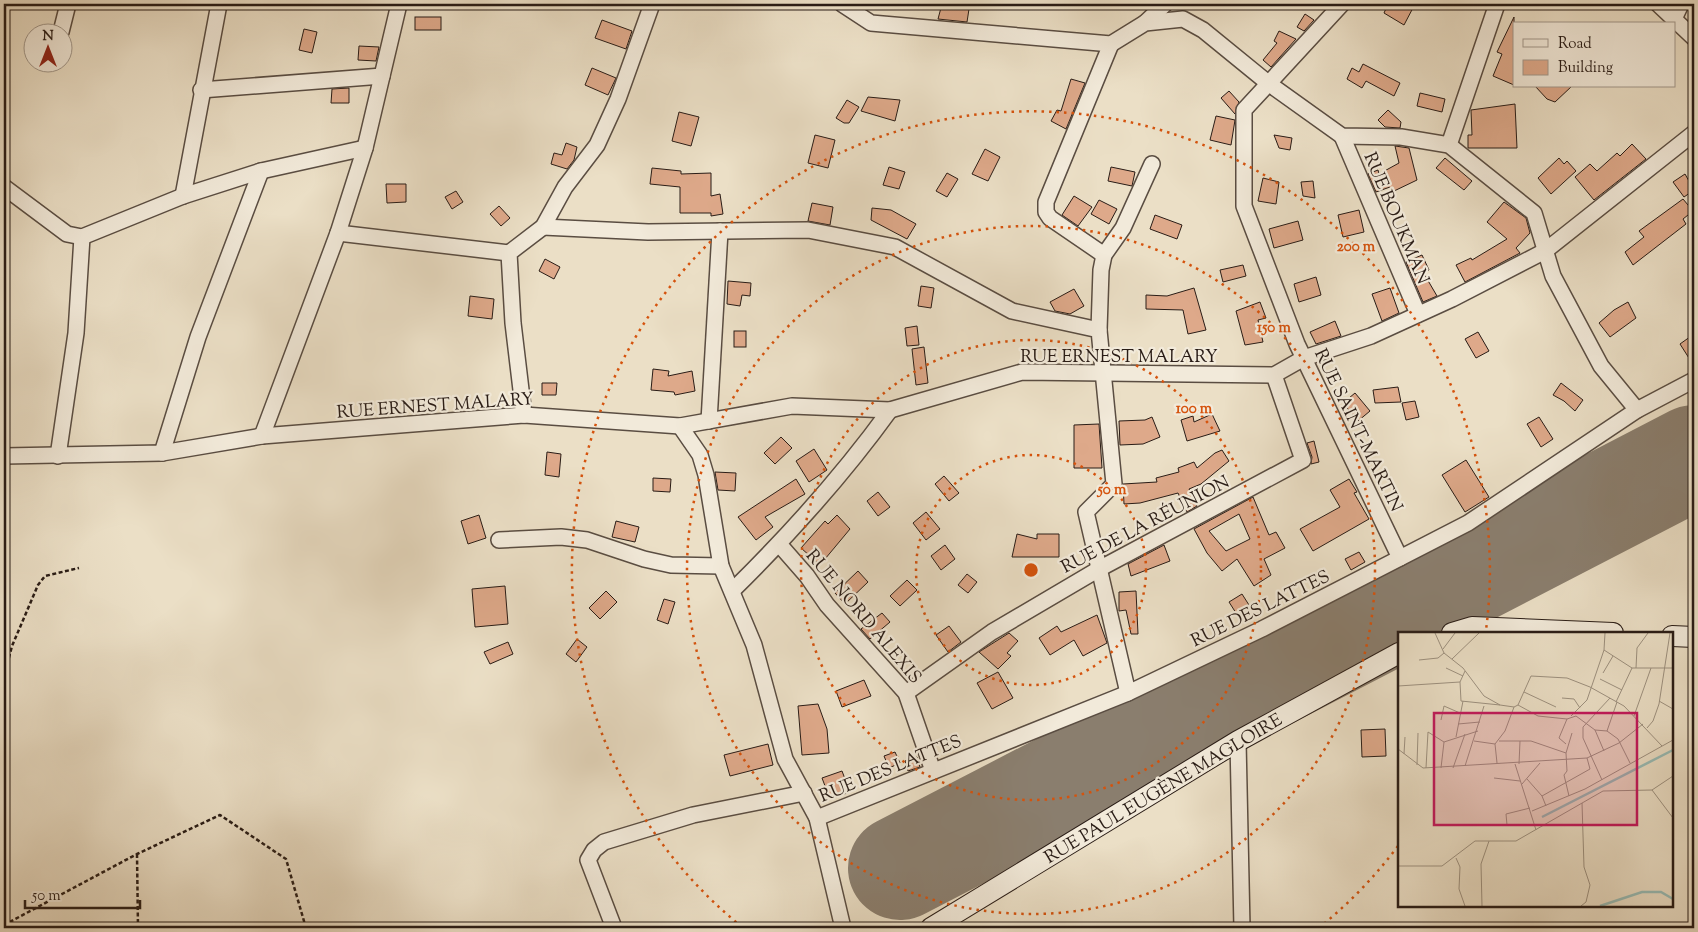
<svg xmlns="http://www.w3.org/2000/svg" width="1698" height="932" font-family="'Sorts Mill Goudy',serif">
	<rect width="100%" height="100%" fill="#ebdfc6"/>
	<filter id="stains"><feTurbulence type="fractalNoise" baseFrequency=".004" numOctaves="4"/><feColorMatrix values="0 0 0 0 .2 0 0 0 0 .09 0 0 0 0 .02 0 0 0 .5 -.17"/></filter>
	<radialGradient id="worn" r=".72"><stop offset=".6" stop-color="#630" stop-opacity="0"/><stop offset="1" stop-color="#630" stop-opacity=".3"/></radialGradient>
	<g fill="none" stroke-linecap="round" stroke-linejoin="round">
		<path stroke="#8a7e6e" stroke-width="104" d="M 900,868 L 1694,457"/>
	</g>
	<g fill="#dea98a" stroke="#291c16" fill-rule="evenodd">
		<path d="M 942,4 L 954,4 L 954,7 L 969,9 L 967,22 L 938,19 Z"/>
		<path d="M 1388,4 L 1415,4 L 1404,25 L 1384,13 Z"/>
		<path d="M 1305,14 L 1314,20 L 1304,31 L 1297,27 Z"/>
		<rect x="415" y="17" width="26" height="13"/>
		<path d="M 1514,17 L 1514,85 L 1493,76 L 1502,54 L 1497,52 Z"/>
		<path d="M 602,20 L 632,31 L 626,49 L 595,38 Z"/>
		<path d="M 304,29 L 317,32 L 312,53 L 299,50 Z"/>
		<path d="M 1279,31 L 1296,39 L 1271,67 L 1263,60 L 1277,43 L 1274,41 Z"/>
		<path d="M 359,46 L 379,47 L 376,61 L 358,60 Z"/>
		<path d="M 1363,64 L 1400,83 L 1394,96 L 1366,81 L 1362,88 L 1347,79 L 1352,68 L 1359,72 Z"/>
		<path d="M 592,68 L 616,78 L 608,95 L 585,85 Z"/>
		<path d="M 1071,79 L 1085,83 L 1066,129 L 1051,121 L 1057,110 L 1061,111 Z"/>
		<path d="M 1535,86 L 1572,86 L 1555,102 L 1547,99 Z"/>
		<path d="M 349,88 L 349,103 L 331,103 L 332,89 Z"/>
		<path d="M 1229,91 L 1239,102 L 1235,114 L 1221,98 Z"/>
		<path d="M 1420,93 L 1445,99 L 1442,112 L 1417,106 Z"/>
		<path d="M 868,97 L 900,100 L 895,121 L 861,111 Z"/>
		<path d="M 847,100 L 859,107 L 849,123 L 844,123 L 836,118 Z"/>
		<path d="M 1515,104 L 1517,148 L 1468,148 L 1468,135 L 1472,135 L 1471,110 Z"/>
		<path d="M 1388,110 L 1401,122 L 1400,128 L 1385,127 L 1378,120 Z"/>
		<path d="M 679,112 L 699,117 L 691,146 L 672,141 Z"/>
		<path d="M 1216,116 L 1235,120 L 1231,145 L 1210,140 Z"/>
		<path d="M 815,135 L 835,140 L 828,168 L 808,163 Z"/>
		<path d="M 1274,135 L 1292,138 L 1290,150 L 1279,148 Z"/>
		<path d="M 566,143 L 577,147 L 574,160 L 567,169 L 551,164 L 554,153 L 562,155 Z"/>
		<path d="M 1632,144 L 1646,159 L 1594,200 L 1575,177 L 1590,164 L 1597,171 L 1617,153 L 1620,156 Z"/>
		<path d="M 1395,146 L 1409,148 L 1417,180 L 1392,192 L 1390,187 L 1376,192 L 1368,174 L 1378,170 L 1379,174 L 1399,163 Z"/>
		<path d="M 985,149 L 1000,157 L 988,181 L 972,174 Z"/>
		<path d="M 1445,158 L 1472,181 L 1464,190 L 1436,168 Z"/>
		<path d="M 1559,158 L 1564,164 L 1567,161 L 1576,171 L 1551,194 L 1538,178 Z"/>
		<path d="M 889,167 L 905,172 L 899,189 L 883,185 Z"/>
		<path d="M 1111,167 L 1135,172 L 1132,186 L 1108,181 Z"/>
		<path d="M 652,168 L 681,171 L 681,174 L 711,173 L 711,196 L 720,194 L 723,214 L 711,216 L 711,213 L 680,213 L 680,187 L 650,184 Z"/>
		<path d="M 947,173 L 958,179 L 947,197 L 936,191 Z"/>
		<path d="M 1685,174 L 1694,190 L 1684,197 L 1673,182 Z"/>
		<path d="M 1263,178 L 1279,182 L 1276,204 L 1258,201 Z"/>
		<path d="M 1313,181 L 1315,198 L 1303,196 L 1301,182 Z"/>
		<path d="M 386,184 L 406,184 L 406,202 L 387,203 Z"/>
		<path d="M 456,191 L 463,202 L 452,209 L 445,197 Z"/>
		<path d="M 1074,196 L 1092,207 L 1078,226 L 1062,215 Z"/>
		<path d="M 1683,199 L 1693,211 L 1683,219 L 1686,224 L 1633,265 L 1625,252 L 1644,237 L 1639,231 Z"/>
		<path d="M 1099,200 L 1117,209 L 1109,224 L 1091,214 Z"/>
		<path d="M 1504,202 L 1526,218 L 1530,233 L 1516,248 L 1520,253 L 1465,282 L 1456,265 L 1471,258 L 1472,260 L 1507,239 L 1487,222 Z"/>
		<path d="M 812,203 L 833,207 L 830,225 L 808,221 Z"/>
		<path d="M 499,206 L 510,218 L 501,226 L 490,214 Z"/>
		<path d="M 872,208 L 891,210 L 916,224 L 907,239 L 871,220 Z"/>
		<path d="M 1359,210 L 1364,232 L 1343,237 L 1338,215 Z"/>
		<path d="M 1155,215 L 1182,225 L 1177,239 L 1150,229 Z"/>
		<path d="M 1298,221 L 1303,240 L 1274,248 L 1269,229 Z"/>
		<path d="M 1422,255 L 1429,270 L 1423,272 L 1437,296 L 1423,302 L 1406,262 Z"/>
		<path d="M 545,259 L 560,267 L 554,279 L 539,271 Z"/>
		<path d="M 1243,265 L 1246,276 L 1223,282 L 1220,270 Z"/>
		<path d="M 1316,277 L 1321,295 L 1299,302 L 1294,284 Z"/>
		<path d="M 728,281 L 751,283 L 750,296 L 742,295 L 740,306 L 727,304 Z"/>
		<path d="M 921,286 L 934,288 L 931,308 L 918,306 Z"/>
		<path d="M 1194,288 L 1206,330 L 1188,334 L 1183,310 L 1146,309 L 1146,295 L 1167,296 Z"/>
		<path d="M 1390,288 L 1399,313 L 1382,321 L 1372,294 Z"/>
		<path d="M 1074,289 L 1084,306 L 1070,314 L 1055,311 L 1050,302 Z"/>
		<path d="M 470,296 L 494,299 L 492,319 L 468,316 Z"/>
		<path d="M 1260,302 L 1266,318 L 1258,320 L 1263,342 L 1245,345 L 1236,311 Z"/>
		<path d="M 1628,302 L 1636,318 L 1610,337 L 1599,323 L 1614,310 Z"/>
		<path d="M 1335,321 L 1341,336 L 1316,344 L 1310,332 Z"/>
		<path d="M 917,326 L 919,345 L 907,346 L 905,328 Z"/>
		<rect x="734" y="331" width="12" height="16"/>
		<path d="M 1478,332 L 1489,351 L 1476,358 L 1465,339 Z"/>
		<path d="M 1694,334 L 1694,366 L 1680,344 Z"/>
		<path d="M 924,347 L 928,383 L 916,385 L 912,349 Z"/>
		<path d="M 653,369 L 669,371 L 668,376 L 692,371 L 695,391 L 675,395 L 674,392 L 651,390 Z"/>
		<path d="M 542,383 L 557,383 L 556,395 L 542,395 Z"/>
		<path d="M 1561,383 L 1583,400 L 1575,411 L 1564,401 L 1553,395 Z"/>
		<path d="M 1398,387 L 1401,402 L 1375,403 L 1373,390 Z"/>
		<path d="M 1355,393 L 1370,411 L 1358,421 L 1343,403 Z"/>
		<path d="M 1415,401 L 1419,417 L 1406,420 L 1402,403 Z"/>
		<path d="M 1212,414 L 1220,431 L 1187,441 L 1181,420 L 1193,416 L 1194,422 Z"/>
		<path d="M 1152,417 L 1160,437 L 1143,444 L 1120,445 L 1119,421 L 1145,420 Z"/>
		<path d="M 1539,417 L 1553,439 L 1541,447 L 1527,424 Z"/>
		<path d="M 1099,424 L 1102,468 L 1074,468 L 1074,425 Z"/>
		<path d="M 781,437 L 792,448 L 775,464 L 764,453 Z"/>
		<path d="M 1314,441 L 1319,462 L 1311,464 L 1312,457 L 1307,443 Z"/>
		<path d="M 814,449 L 827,470 L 809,482 L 796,461 Z"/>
		<path d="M 1222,450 L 1229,461 L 1201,484 L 1189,489 L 1197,506 L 1187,512 L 1178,493 L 1140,503 L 1124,504 L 1123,484 L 1157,482 L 1156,478 L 1179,472 L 1178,468 L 1194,462 L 1197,468 L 1215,453 Z"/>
		<path d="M 547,452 L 561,454 L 559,477 L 545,475 Z"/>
		<path d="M 1466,460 L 1489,497 L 1465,512 L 1442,475 Z"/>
		<path d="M 715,472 L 736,473 L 735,491 L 718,490 Z"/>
		<path d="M 944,476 L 959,493 L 949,501 L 935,484 Z"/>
		<path d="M 653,478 L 671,479 L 670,492 L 653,491 Z"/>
		<path d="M 796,479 L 805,494 L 765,517 L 773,527 L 756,540 L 738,517 Z"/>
		<path d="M 1349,479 L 1357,492 L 1354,493 L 1369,519 L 1313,551 L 1300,529 L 1340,507 L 1330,490 Z"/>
		<path d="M 878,492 L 890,507 L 878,516 L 867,501 Z"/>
		<path d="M 1253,497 L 1269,535 L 1276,532 L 1285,548 L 1264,559 L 1271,575 L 1254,586 L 1237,559 L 1222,571 L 1207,553 L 1194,529 ZM 1239,514 L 1250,539 L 1226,551 L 1209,531 Z"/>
		<path d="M 926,512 L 940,529 L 926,540 L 913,523 Z"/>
		<path d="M 479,515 L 486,538 L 468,544 L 461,521 Z"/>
		<path d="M 837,515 L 850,529 L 820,565 L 801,548 L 825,521 L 828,524 Z"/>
		<path d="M 616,521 L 639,527 L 635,542 L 612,537 Z"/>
		<path d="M 1017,534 L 1037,539 L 1037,534 L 1059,534 L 1059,557 L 1012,557 Z"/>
		<path d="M 945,545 L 955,559 L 941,570 L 931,556 Z"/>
		<path d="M 1164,545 L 1170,561 L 1131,576 L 1128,564 Z"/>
		<path d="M 1359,552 L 1365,562 L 1351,570 L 1345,559 Z"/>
		<path d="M 858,571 L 868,582 L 845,604 L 835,593 Z"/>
		<path d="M 967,574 L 977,582 L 968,593 L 958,585 Z"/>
		<path d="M 907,580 L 917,590 L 900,606 L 890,596 Z"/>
		<path d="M 505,586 L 508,624 L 475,627 L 472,589 Z"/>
		<path d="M 606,591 L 617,602 L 600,619 L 589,608 Z"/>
		<path d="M 1136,591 L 1138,634 L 1131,634 L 1126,610 L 1119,611 L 1119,592 Z"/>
		<path d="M 1242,594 L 1249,605 L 1236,613 L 1229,602 Z"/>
		<path d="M 664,599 L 675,602 L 668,624 L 657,620 Z"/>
		<path d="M 882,613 L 890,622 L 870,639 L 861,629 Z"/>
		<path d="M 1097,615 L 1107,643 L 1083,656 L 1074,640 L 1050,655 L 1039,638 L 1057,626 L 1061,632 Z"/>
		<path d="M 949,626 L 961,642 L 948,652 L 936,635 Z"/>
		<path d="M 1009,633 L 1018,641 L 1007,653 L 1011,656 L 998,669 L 979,652 Z"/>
		<path d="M 577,639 L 587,647 L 576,662 L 566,654 Z"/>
		<path d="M 508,642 L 513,654 L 490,664 L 484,652 Z"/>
		<path d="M 998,672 L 1013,698 L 992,709 L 977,683 Z"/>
		<path d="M 864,680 L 871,696 L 842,707 L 836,691 Z"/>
		<path d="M 818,704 L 827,729 L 829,753 L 802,755 L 798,706 Z"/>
		<path d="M 1385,729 L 1386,756 L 1362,757 L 1361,730 Z"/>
		<path d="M 768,744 L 773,765 L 730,776 L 724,755 Z"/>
		<path d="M 895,752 L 900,763 L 889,768 L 884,756 Z"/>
		<path d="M 917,757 L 920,767 L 908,771 L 905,761 Z"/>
		<path d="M 842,771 L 850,792 L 830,799 L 822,778 Z"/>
	</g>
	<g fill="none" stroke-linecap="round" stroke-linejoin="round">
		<g stroke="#5a4d42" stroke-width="18">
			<g id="minor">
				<path d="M 842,4 L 871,23 L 1111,44 L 1145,23 L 1183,19 L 1203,30 L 1268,83 L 1342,136 L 1401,137 L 1449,145 L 1534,213 L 1553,276 L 1601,366 L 1637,410"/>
				<path d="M 1342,4 L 1244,110 L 1244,206 L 1297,344 L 1400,558"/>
				<path d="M 1658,4 L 1694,38"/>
				<path d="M 1674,19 L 1681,4"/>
				<path d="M 1145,23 L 1165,4"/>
				<path d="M 61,32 L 68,4"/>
				<path d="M 201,90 L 382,76"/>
				<path d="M 1342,136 L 1418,314"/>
				<path d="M 1449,145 L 1497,4"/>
				<path d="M 4,187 L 67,234 L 82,237 L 183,196 L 261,171 L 365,148"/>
				<path d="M 183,196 L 219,4"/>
				<path d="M 543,227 L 648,232 L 808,230 L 895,247 L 1012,311 L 1099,330 L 1114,484 L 1086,512 L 1128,693"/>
				<path d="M 338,233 L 509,253"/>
				<path d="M 1104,255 L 1050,218 L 1046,212 L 1046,202 L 1111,44"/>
				<path d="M 1099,330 L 1101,270 L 1104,255 L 1123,228 L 1152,164"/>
				<path d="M 524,415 L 513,323 L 509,253 L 543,227 L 565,187 L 597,145 L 618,99 L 652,4"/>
				<path d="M 709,421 L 720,231"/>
				<path d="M 680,426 L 700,455 L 706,475 L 721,566 L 754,645 L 785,759 L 817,818 L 843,928"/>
				<path d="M 262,436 L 338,233 L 365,148 L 399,4"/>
				<path d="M 162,453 L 198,337 L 261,171"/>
				<path d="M 4,456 L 162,453 L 262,436 L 524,415 L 680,426 L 792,406 L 890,410 L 1022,372 L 1274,375 L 1304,358 L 1371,336 L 1452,299 L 1545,251 L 1694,133"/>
				<path d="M 58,456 L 76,333 L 82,237"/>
				<path d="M 499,540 L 561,537 L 587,540 L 644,559 L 671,565 L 721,566"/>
				<path d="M 779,544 L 807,576 L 827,605 L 906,693 L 933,771"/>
				<path d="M 732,591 C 789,535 843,475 890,410"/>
				<path d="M 906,693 L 992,632 L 1099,569 L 1303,460 L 1274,375"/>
				<path d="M 1238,741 L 1242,928"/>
				<path d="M 817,818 L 1128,693 L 1262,629 L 1468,523 L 1637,410 L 1694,380"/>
				<path d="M 614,928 L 588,860 L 594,850 L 604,842 L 693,815 L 804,793"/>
			</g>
		</g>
		<g stroke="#291c16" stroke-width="22">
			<g id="secondary">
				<path d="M 1452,633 L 1472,627 L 1613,633"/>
				<path d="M 1672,636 L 1694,637"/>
				<path d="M 931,928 L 1238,741 L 1399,653"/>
			</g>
		</g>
		<g stroke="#291c16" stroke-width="2.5" stroke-dasharray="4 2.5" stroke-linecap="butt">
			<path d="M 4,807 L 6,669 L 12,646 L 38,585 L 45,576 L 79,568"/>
			<path d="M 137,854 L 138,928"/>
			<path d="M 4,925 L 137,854 L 220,815 L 286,859 L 306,928"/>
		</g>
		<use href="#minor" stroke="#f2eada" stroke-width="15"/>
		<use href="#secondary" stroke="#f2eada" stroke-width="20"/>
	</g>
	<g fill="none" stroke="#d5530d" stroke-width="2.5" stroke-dasharray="2.5 5">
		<circle cx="1031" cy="570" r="115"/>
		<circle cx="1031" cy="570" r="230"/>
		<circle cx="1031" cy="570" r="344"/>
		<path d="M1398 846A459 459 0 0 1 1320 927M742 927A459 459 0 1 1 1486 630"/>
	</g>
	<g text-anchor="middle" stroke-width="4.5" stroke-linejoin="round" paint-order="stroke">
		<g font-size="18" fill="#291c16" stroke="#f2eada">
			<text transform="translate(1397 218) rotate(67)" y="6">RUE BOUKMAN</text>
			<text x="1119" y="362">RUE ERNEST MALARY</text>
			<text transform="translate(435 405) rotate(-4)" y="6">RUE ERNEST MALARY</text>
			<text transform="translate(1359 430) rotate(64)" y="6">RUE SAINT-MARTIN</text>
			<text transform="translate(1145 524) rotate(-28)" y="6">RUE DE LA RÉUNION</text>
			<text transform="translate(1260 608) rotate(-26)" y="6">RUE DES LATTES</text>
			<text transform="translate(864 616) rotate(50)" y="6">RUE NORD ALEXIS</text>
			<text transform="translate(890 768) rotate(-22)" y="6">RUE DES LATTES</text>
			<text transform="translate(1163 788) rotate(-31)" y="6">RUE PAUL EUGÈNE MAGLOIRE</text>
		</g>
	</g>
	<g transform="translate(1398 632)">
		<rect width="275" height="275" fill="#ebdfc6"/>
		<path fill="none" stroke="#98bcb6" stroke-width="2.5" d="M 144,185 L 275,118M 202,274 L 244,260 L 263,260 L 275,267"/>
		<path fill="none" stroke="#9d9180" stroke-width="1" d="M 37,1 L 46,21 L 65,36 L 86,64 L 102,73 L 116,75M 45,17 L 57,1M 206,18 L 234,36 L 275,36M 54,27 L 81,1M 21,28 L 40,26 L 46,21M 48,36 L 65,44M 238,36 L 239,16 L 250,1M 67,39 L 62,50 L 63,69 L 102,73M 205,41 L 215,24M 202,47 L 224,58M 0,54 L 62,50M 126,60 L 158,75M 164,66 L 176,67 L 182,76M 261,69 L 275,77M 218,70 L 234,36M 120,73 L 140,84 L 169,87 L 178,84 L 197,98 L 209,99 L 220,107 L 232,131M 173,84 L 189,68 L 206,18 L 207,1M 236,84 L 253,36M 43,88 L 46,74 L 62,81M 60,92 L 82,90M 249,96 L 255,89 L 261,72 L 272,1M 197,98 L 206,119M 209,99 L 219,70M 58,105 L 65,69M 76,109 L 97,112M 101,109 L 133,109 L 168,121 L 169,139 L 166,143 L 171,164M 168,112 L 161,106 L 169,87M 0,117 L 25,136 L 189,126 L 221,111 L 245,92M 168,121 L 174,101M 6,122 L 7,105M 99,131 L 97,112 L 107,99 L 116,75 L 120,73 L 133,44 L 169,46 L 192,55 L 226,74 L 264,114M 117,132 L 138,198M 121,132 L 122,109M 19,133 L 20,101M 67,134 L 86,74M 28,136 L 30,100 L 46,110 L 80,99M 43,136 L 46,110M 55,136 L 67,102M 96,146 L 122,149M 129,147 L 144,164 L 148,174M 204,148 L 185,106 L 185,95 L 212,66M 124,152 L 142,131M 254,158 L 275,186M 144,164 L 192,137 L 189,126M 134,179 L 187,157 L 275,108M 109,193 L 108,182 L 132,176M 58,226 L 62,235 L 61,257 L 67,274M 0,234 L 44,234 L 77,209 L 118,209 L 205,159 L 254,158 L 275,144M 84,274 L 83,232 L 91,209M 183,274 L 188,270 L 192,253 L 186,235 L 184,171"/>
		<path fill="#c2185b" fill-opacity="0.15" stroke="#c2185b" stroke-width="2.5" d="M 36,81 L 239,81 L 239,193 L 36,193 Z"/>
		<rect width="275" height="275" fill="none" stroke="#291c16" stroke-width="2.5"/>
	</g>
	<circle cx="1031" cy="570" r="8" fill="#d5530d" stroke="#f2eada" stroke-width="2.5"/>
	<g font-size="15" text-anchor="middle" font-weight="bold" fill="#d5530d" stroke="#f2eada" stroke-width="4.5" stroke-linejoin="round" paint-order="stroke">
		<text x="1356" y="251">200 m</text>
		<text x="1274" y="332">150 m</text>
		<text x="1194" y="413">100 m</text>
		<text x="1112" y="494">50 m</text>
	</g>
	<rect width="1698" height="932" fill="none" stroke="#ebdfc6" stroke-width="20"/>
	<rect x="5" y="5" width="1688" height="922" fill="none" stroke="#291c16" stroke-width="2.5"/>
	<rect x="10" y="10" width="1678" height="912" fill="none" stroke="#291c16"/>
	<rect x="1513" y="22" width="162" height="65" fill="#f2eada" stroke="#a2988c"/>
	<rect x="1523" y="39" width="25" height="8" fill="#f2eada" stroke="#a2988c"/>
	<text x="1558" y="48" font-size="15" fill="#291c16">Road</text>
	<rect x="1523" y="60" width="25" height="15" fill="#dea98a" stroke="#a2988c"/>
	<text x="1558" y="72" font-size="15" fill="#291c16">Building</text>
	<g transform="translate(48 48)"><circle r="24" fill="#f2eada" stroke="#a2988c"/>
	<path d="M0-4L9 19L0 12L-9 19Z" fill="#8f2418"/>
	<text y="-8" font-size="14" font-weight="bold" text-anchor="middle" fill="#291c16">N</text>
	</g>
	<path d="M25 900v8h115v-8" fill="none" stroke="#291c16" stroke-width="2.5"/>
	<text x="32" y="900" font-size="15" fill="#291c16" stroke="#f2eada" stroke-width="4" paint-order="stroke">50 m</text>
	<rect width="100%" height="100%" filter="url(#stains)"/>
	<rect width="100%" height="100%" fill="url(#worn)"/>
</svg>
